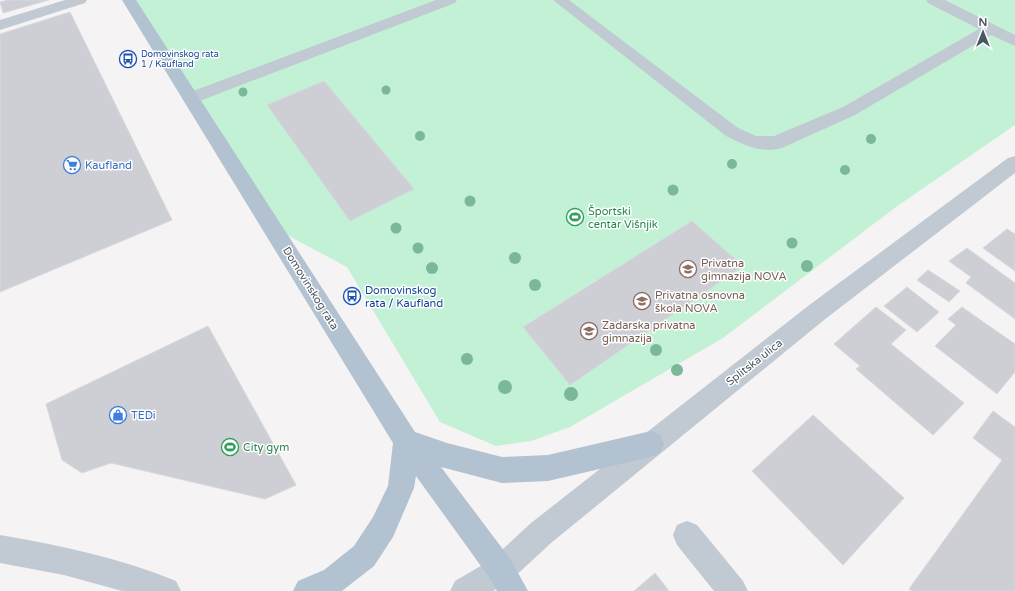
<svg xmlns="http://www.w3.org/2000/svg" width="1015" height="591" font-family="'Varela Round',sans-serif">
	<rect width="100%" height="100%" fill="#f5f3f3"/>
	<path fill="#c3f1d5" d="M 129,0 L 1015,0 L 1015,125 L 896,207 L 723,338 L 570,427 L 531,441 L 496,446 L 440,422 L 347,267 L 272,227 Z"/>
	<g fill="#cdcfd5" stroke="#d7d9de">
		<path d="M 8,0 L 49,0 L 3,13 L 0,2 Z"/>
		<path d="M 70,12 L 172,220 L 0,292 L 0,34 Z"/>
		<path d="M 324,81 L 414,189 L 350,221 L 267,105 Z"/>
		<path d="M 692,221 L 743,266 L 570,385 L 523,327 Z"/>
		<path d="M 1007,229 L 1015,234 L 1015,271 L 983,248 Z"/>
		<path d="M 967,248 L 1015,283 L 1015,319 L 966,283 L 971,277 L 949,261 Z"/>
		<path d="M 928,270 L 960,291 L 949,302 L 917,280 Z"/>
		<path d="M 907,287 L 939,312 L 917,332 L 884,306 Z"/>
		<path d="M 876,307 L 906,330 L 891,344 L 964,403 L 933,435 L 856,369 L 860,366 L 834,344 Z"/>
		<path d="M 962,307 L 1015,344 L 1015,372 L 997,394 L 935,346 L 956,325 L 948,319 Z"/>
		<path d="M 208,326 L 296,485 L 265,499 L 111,463 L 82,473 L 62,460 L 46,404 Z"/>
		<path d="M 993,411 L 1015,427 L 1015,591 L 912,591 L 909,589 L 1002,460 L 973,438 Z"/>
		<path d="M 813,415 L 904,498 L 843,565 L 752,471 Z"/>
		<path d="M 655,573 L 669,591 L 634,591 Z"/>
	</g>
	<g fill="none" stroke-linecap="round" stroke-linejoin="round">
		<g fill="#c1cad2" fill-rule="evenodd">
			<path d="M 65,0 L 87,0 L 85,3 L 0,30 L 0,20 Z"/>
			<path d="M 436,0 L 457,0 L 455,3 L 197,102 L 191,104 L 185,102 L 182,98 L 185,94 Z"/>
			<path d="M 553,0 L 569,0 L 738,128 L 756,136 L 774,136 L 843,107 L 979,29 L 928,3 L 926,0 L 945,0 L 1015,35 L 1015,46 L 991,35 L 855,115 L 782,148 C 762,154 744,145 726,136 Z"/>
			<path d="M 1015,156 L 1015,173 L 824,320 L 551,543 L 511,580 L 493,591 L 450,591 L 455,581 L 491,560 L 531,523 L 808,306 L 1008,158 Z"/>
			<path d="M 687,521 L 697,525 L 743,581 L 748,591 L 714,591 L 677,545 L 673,535 L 677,525 Z"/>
			<path d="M 0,535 C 60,545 120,558 176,581 L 181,591 L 122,591 L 64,575 L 0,563 Z"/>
		</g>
		<path fill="#b3c2d1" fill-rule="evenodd" d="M 122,0 L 136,0 L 415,432 L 447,443 L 502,457 L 548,455 L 651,431 L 660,435 L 664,444 L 660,453 L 651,457 L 548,481 L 502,483 L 441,467 L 511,560 L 528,591 L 497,591 L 491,580 L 416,476 L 414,488 L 393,537 L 374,566 L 342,591 L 293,591 L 298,581 L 324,570 L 354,546 L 373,517 L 388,486 L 393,443 Z"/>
	</g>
	<g fill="#7bb799">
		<circle cx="386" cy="90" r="4.5"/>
		<circle cx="243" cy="92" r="4.5"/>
		<circle cx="420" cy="136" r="5"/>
		<circle cx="871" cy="139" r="5"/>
		<circle cx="732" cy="164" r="5"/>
		<circle cx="845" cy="170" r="5"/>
		<circle cx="673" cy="190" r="5.5"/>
		<circle cx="470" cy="201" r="5.5"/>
		<circle cx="396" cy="228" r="5.5"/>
		<circle cx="792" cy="243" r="5.5"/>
		<circle cx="418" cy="248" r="5.5"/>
		<circle cx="515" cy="258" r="6"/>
		<circle cx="807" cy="266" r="6"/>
		<circle cx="432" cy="268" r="6"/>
		<circle cx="535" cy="285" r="6"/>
		<circle cx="656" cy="350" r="6"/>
		<circle cx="467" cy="359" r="6"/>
		<circle cx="677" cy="370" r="6"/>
		<circle cx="505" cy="387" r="7"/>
		<circle cx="571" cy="394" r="7"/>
	</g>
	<defs>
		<g id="bus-ring" transform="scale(0.9)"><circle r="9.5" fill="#fff" stroke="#1a4fb4" stroke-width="1.5"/><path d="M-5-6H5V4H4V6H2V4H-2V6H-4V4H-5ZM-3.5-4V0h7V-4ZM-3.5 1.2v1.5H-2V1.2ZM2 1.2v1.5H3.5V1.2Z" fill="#1a4fb4"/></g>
		<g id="supermarket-ring" transform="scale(0.9)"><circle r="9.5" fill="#fff" stroke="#3f7fe0" stroke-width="1.5"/><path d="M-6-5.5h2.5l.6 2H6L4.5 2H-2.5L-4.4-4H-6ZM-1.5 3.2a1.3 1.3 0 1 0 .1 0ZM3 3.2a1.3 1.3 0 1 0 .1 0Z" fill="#3f7fe0"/></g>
		<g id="stadium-ring" transform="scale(0.9)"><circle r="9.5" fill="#fff" stroke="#2e9e5b" stroke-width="1.5"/><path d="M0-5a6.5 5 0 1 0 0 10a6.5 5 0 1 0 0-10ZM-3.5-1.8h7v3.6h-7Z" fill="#2e9e5b"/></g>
		<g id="school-ring" transform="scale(0.9)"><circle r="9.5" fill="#fff" stroke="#8d6e63" stroke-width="1.5"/><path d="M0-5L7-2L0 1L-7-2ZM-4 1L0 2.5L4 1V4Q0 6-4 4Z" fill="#8d6e63"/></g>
		<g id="shop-ring" transform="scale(0.9)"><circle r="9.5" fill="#fff" stroke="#3f7fe0" stroke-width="1.5"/><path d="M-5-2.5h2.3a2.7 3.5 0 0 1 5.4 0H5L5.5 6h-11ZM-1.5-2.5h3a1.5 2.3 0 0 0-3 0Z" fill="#3f7fe0"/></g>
	</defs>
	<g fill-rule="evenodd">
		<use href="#bus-ring" x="128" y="59"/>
		<use href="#supermarket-ring" x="72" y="165"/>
		<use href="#stadium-ring" x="575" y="217"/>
		<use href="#school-ring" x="688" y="269"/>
		<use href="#bus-ring" x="352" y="296"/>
		<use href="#school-ring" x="642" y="301"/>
		<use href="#school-ring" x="589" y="331"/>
		<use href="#shop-ring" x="118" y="415"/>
		<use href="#stadium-ring" x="230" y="447"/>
	</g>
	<g text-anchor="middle" stroke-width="3" stroke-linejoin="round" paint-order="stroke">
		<g font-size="9" fill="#164399" stroke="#fff" text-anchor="start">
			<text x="141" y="57">Domovinskog rata<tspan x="141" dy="10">1 / Kaufland</tspan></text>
		</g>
		<g font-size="11" fill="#366cbe" stroke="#fff" text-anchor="start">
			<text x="85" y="169">Kaufland</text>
			<text x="131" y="419">TEDi</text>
		</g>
		<g font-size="11" fill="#27864d" stroke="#fff" text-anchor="start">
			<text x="588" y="215">Športski<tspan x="588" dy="13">centar Višnjik</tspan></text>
			<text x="243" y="451">City gym</text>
		</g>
		<g font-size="11" fill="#785e54" stroke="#fff" text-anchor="start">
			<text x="701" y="267">Privatna<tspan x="701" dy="13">gimnazija NOVA</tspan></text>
			<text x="655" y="299">Privatna osnovna<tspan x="655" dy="13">škola NOVA</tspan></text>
			<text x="602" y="329">Zadarska privatna<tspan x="602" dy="13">gimnazija</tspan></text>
		</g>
		<g font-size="11" fill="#4a5661" stroke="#fff">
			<text transform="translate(311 288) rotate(58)" y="4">Domovinskog rata</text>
			<text transform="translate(754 362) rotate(-38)" y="4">Splitska ulica</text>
		</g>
		<g font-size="11" fill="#164399" stroke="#fff" text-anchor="start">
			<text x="365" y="294">Domovinskog<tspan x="365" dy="13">rata / Kaufland</tspan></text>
		</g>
	</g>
	<g transform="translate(983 32)" stroke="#ffffff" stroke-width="3" paint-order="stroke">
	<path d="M0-3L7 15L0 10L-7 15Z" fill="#4a5661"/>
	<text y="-6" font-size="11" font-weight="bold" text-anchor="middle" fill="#4a5661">N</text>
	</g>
</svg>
